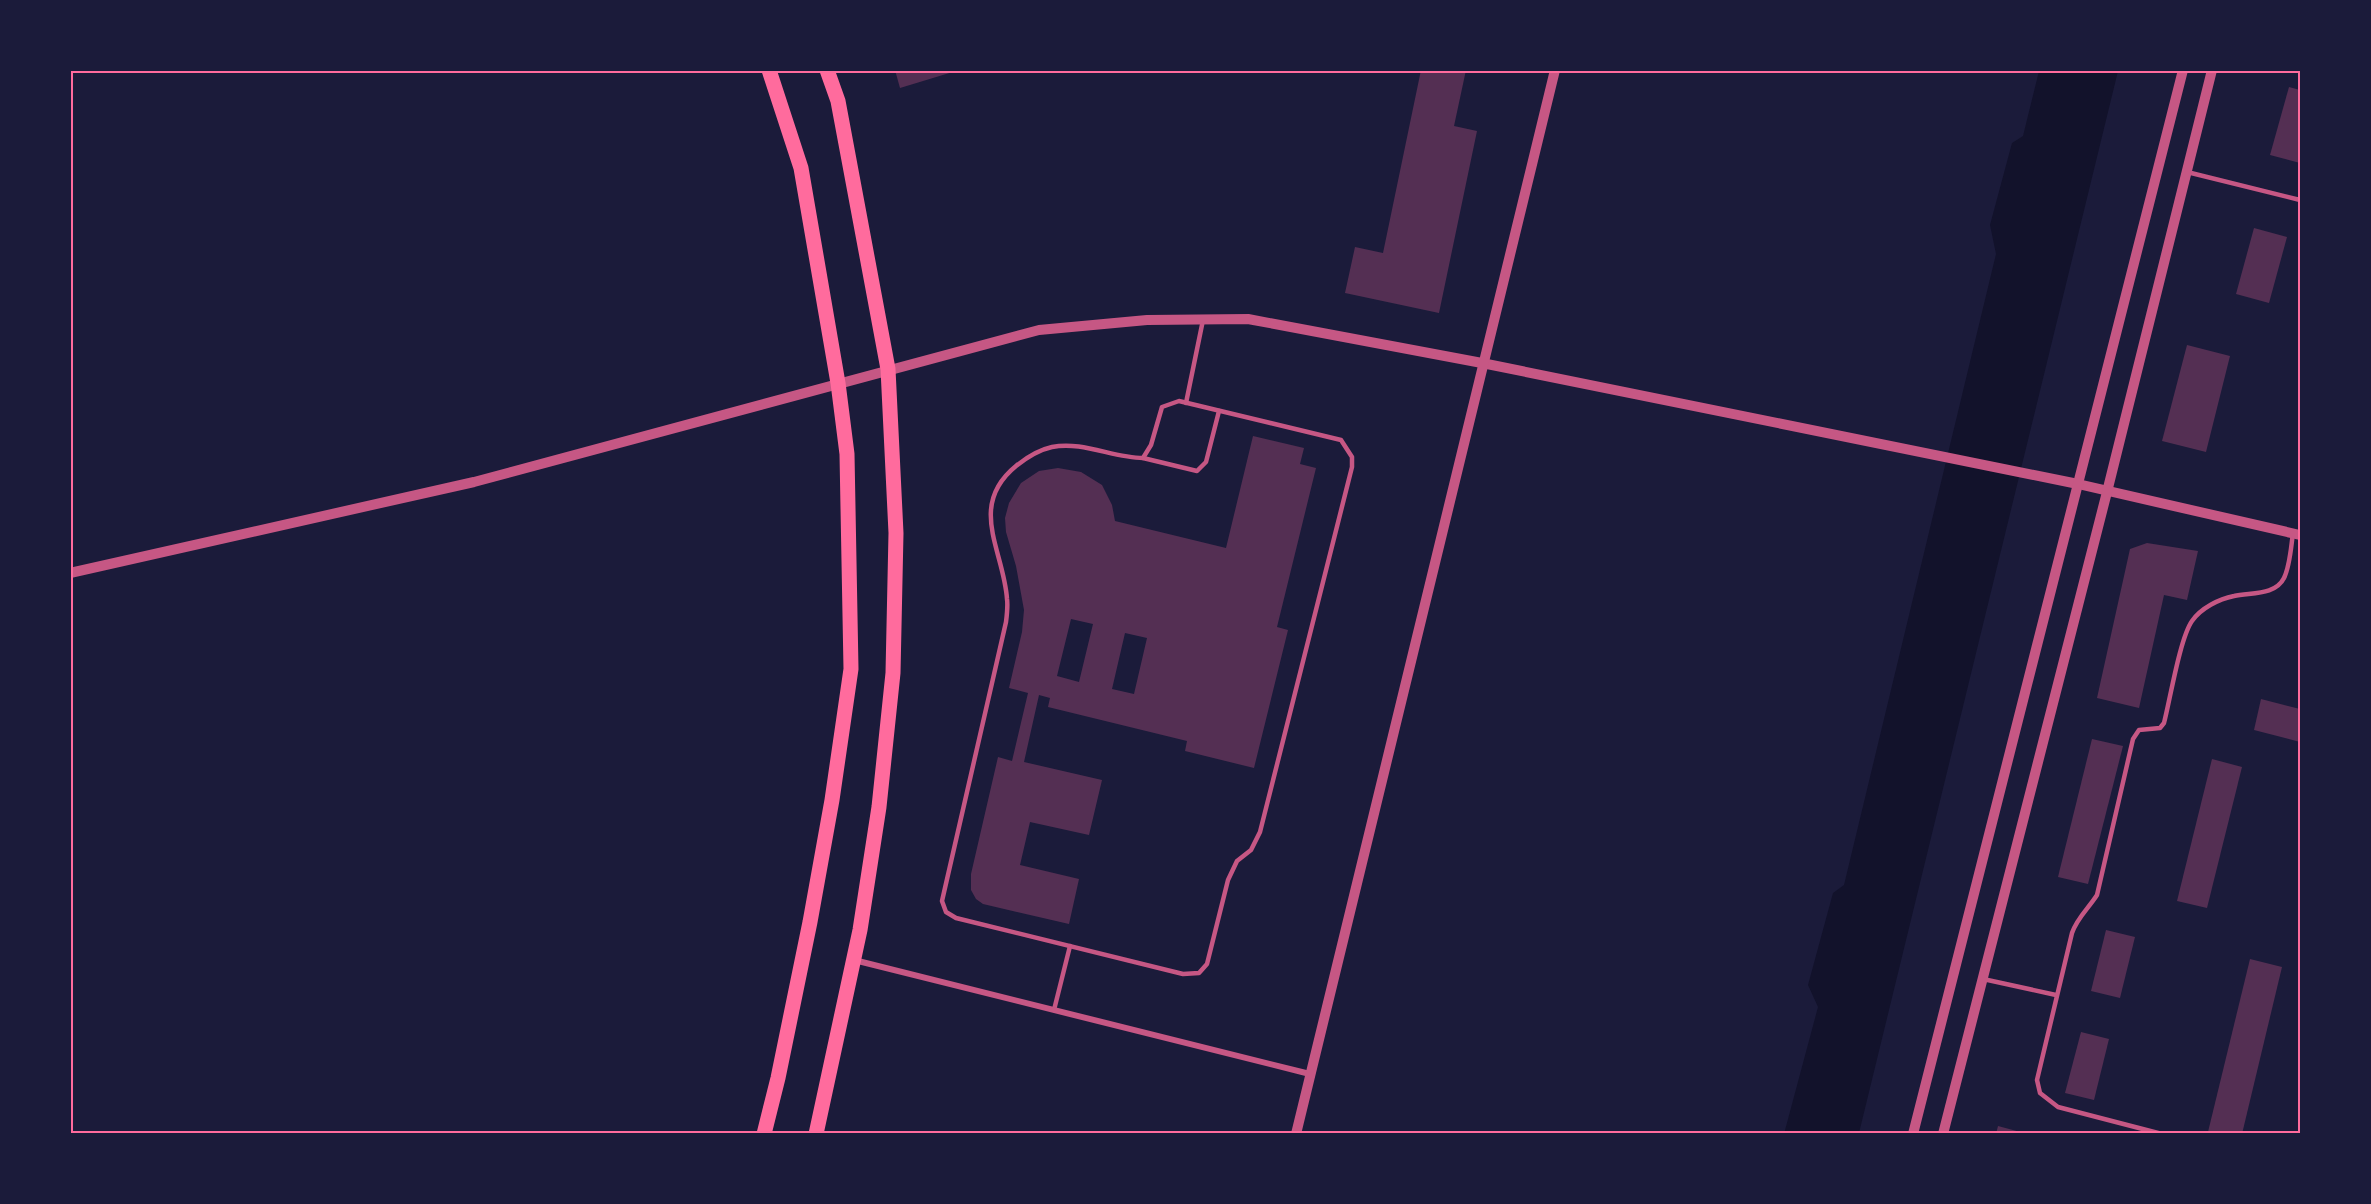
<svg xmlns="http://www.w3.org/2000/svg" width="2371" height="1204" font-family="Manrope,sans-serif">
	<rect width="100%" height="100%" fill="#1b1b3a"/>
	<path fill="#12122b" d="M 2039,71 L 2118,71 L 1859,1133 L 1784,1134 L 1818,1007 L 1808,985 L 1833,893 L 1844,885 L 1996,254 L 1990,225 L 2012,143 L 2023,136 Z"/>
	<g fill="#542f53" fill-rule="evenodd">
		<path d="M 895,70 L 956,70 L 956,71 L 900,88 Z"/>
		<path d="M 1421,70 L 1466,70 L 1454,126 L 1477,131 L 1439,313 L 1345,293 L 1355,247 L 1383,253 Z"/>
		<path d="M 2289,87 L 2300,90 L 2300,163 L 2270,155 Z"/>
		<path d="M 2254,228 L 2287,237 L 2269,303 L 2236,294 Z"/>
		<path d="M 2187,345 L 2230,356 L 2206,452 L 2162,441 Z"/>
		<path d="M 1253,436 L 1304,448 L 1300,464 L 1316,468 L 1277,627 L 1288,630 L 1254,768 L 1185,751 L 1187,741 L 1048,707 L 1050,698 L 1039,695 L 1024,762 L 1102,780 L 1089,835 L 1030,822 L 1020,865 L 1079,879 L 1069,924 L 983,904 L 976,899 L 971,890 L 971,874 L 998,757 L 1012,761 L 1028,693 L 1009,688 L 1022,632 L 1024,610 L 1016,566 L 1006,532 L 1005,518 L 1009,503 L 1021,483 L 1039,471 L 1058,468 L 1081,472 L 1102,485 L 1112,505 L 1115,521 L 1226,548 ZM 1071,619 L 1093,624 L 1079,682 L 1057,676 ZM 1125,633 L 1147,638 L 1134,694 L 1112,689 Z"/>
		<path d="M 2147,543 L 2198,551 L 2187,600 L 2164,595 L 2139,708 L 2097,698 L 2130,549 Z"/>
		<path d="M 2261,699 L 2300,709 L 2300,742 L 2254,730 Z"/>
		<path d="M 2092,739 L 2123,746 L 2088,884 L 2058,877 Z"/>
		<path d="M 2212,759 L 2242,767 L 2207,908 L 2177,901 Z"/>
		<path d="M 2106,930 L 2135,937 L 2120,998 L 2091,991 Z"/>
		<path d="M 2250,959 L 2282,967 L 2242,1134 L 2216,1134 L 2208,1132 Z"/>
		<path d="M 2081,1032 L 2109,1039 L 2094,1100 L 2065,1093 Z"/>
		<path d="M 1998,1126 L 2024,1133 L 2024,1134 L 1996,1134 Z"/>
	</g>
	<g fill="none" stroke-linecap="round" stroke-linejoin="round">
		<g stroke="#c65784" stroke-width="4.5">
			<path d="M 2187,172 L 2300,200"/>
			<path d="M 1179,401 L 1341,440 L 1352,457 L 1352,467 L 1260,832 L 1251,850 L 1237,861 L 1228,880 L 1207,964 L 1199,973 L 1183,974 L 956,918 L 946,912 L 942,901 L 1006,622 C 1007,614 1008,606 1007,599 C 1004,551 967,506 1016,466 C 1026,458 1038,450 1052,447 C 1083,441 1113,458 1143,458 L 1151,445 L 1162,407 Z"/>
			<path d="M 1186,403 L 1203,320"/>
			<path d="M 1143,458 L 1197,471 L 1206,462 L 1219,411"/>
			<path d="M 1983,979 L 2056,995"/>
			<path d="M 1054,1010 L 1070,946"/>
			<path d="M 2162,1134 L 2058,1107 L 2040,1093 L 2037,1080 L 2072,933 C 2077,918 2088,909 2097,895 L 2133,739 L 2139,730 L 2160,728 L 2164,723 C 2170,700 2180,638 2192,621 C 2201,608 2219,599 2234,596 C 2250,592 2275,596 2284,578 C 2290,566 2291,547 2293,533"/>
		</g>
		<path stroke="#c65784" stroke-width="6" d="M 854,960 L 1310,1074"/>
		<g stroke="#c65784" stroke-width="10">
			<path d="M 70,573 L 474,482 L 1039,330 L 1147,320 L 1248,319 L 1482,363 L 2078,484 L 2300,535"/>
			<path d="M 1296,1134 L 1555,70"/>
			<path d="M 1913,1134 L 2183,70"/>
			<path d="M 1943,1134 L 2107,492 L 2212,70"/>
		</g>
		<g stroke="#ff6b9d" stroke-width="15">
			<path d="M 764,1134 L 778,1078 L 810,922 L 832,800 L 851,669 L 847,454 L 838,383 L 801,168 L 769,70"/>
			<path d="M 816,1134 L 860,930 L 879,807 L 893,673 L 896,533 L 888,369 L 838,101 L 827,70"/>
		</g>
	</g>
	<rect width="2371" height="1204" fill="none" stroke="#1b1b3a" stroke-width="144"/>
	<rect x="72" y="72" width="2227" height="1060" fill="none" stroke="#ff6b9d" stroke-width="2"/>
</svg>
